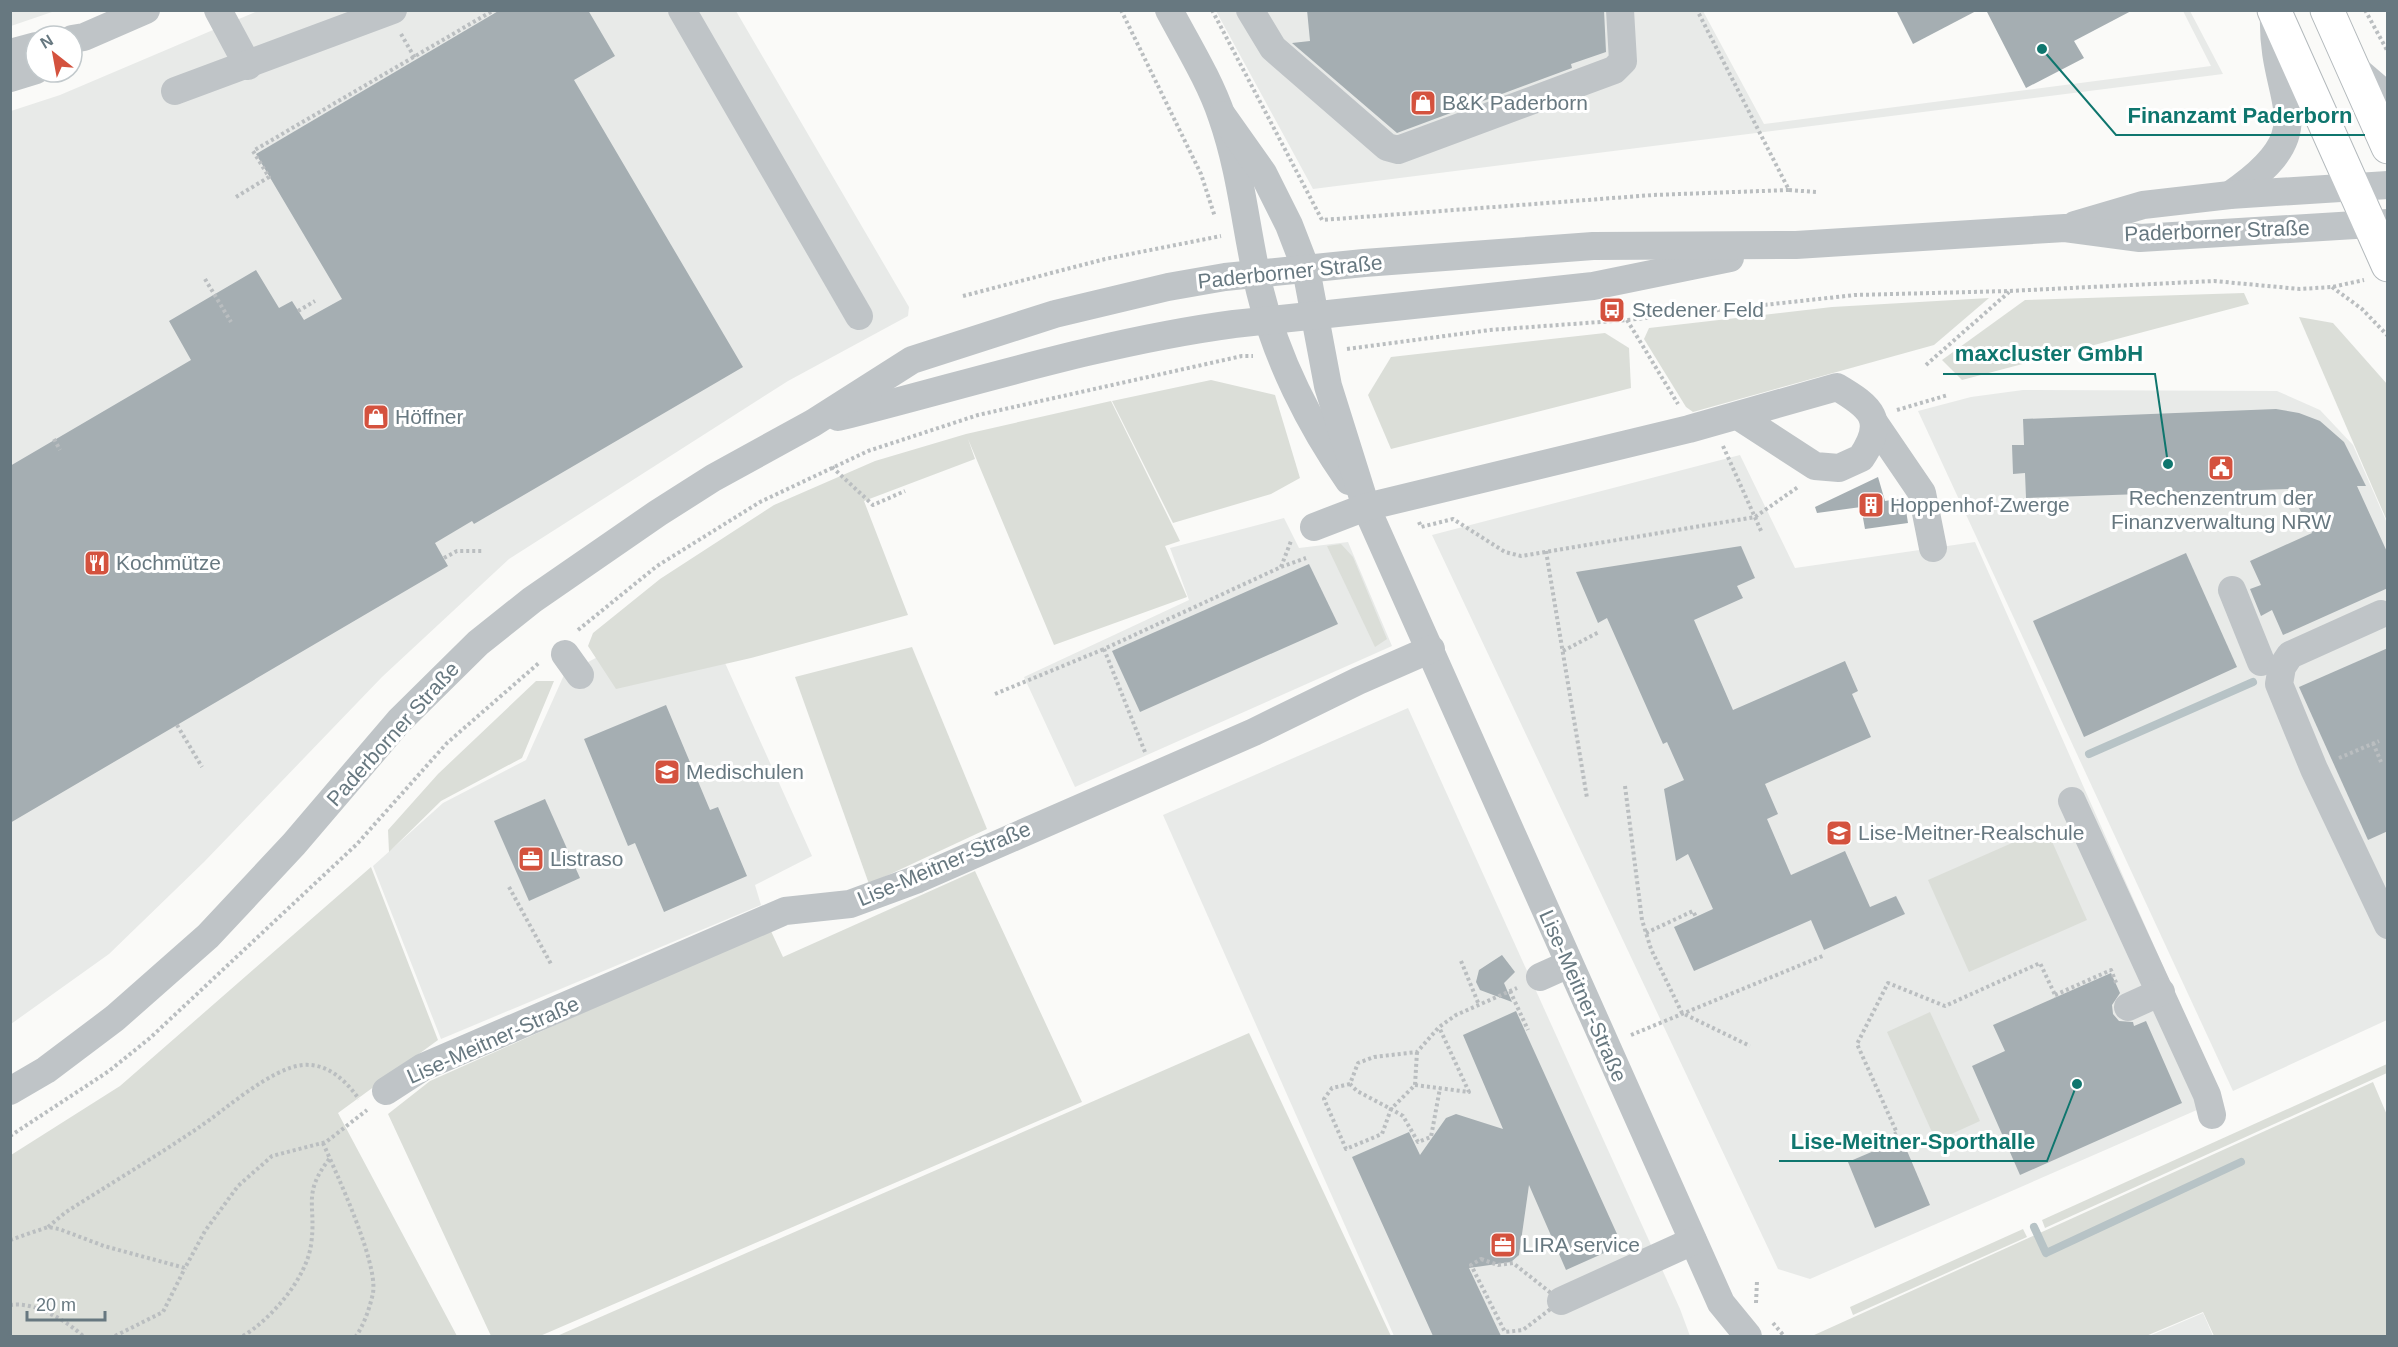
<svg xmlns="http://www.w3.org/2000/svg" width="2398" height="1347" font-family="Helvetica,sans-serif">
	<rect width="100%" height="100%" fill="#fafaf8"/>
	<g fill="#e8eae8">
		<path d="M 10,11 L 11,10 L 55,11 L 11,26 Z"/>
		<path d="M 258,11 L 736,11 L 909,307 L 908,316 L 788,381 L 509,559 L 382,677 L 204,862 L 109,954 L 11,1024 L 11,111 L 60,95 Z"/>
		<path d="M 1216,11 L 1703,11 L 1764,124 L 2211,66 L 2183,11 L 2190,11 L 2223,74 L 1313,189 Z"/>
		<path d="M 2023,390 L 2277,391 L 2320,410 L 2353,445 L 2387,523 L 2387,1020 L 2233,1091 L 1918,411 L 1971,397 Z"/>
		<path d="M 1740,455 L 1795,568 L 1975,542 L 2222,1099 L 1810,1279 L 1778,1269 L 1432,535 Z"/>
		<path d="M 1284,518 L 1299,548 L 1348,542 L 1392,646 L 1075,787 L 1024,677 L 1189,600 L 1170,548 Z"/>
		<path d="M 698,603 L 812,856 L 755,885 L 761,905 L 441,1039 L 373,866 L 443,803 L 526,760 L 564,675 Z"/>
		<path d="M 1408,708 L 1680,1309 L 1690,1336 L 1394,1336 L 1163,815 Z"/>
		<path d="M 2203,1313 L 2213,1336 L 2149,1336 Z"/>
	</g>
	<g fill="#dbded8">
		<path d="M 2244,293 L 2249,304 L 1962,380 L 1942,360 L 2025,300 Z"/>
		<path d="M 1989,298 L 1934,345 L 1693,412 L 1686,407 L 1644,339 L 1649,328 L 1832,307 Z"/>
		<path d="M 2299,317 L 2333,323 L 2387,384 L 2387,521 Z"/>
		<path d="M 1605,333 L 1629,348 L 1631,388 L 1391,449 L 1368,395 L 1391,357 Z"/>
		<path d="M 1211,380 L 1275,395 L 1300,478 L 1271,494 L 1173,523 L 1112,401 Z"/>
		<path d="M 1111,401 L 1180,541 L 1165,546 L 1187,597 L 1054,645 L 968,439 L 975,459 L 864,501 L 908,615 L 751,658 L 616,689 L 588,646 L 593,633 L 660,579 L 774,505 L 875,461 L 966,434 Z"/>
		<path d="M 1341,544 L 1353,557 L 1387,639 L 1375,647 L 1327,546 Z"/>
		<path d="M 912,647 L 987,829 L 869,884 L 795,677 Z"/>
		<path d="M 536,681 L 554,681 L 522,758 L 441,801 L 389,852 L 388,830 L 438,774 Z"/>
		<path d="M 2046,828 L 2087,920 L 1969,972 L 1928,880 Z"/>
		<path d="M 371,867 L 438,1040 L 338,1113 L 457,1336 L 11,1336 L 11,1155 L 120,1086 Z"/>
		<path d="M 975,871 L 1082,1102 L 540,1336 L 491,1336 L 388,1114 L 430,1081 L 770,929 L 783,957 Z"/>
		<path d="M 1930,1012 L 1980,1121 L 1936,1141 L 1887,1032 Z"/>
		<path d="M 1249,1033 L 1391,1336 L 557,1336 Z"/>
		<path d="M 2387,1064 L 2387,1073 L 2045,1228 L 2042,1220 Z"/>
		<path d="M 2373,1082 L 2387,1115 L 2387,1336 L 2214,1336 L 2203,1312 L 2146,1336 L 1812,1336 Z"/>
		<path d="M 2023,1229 L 2027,1237 L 1853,1315 L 1850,1307 Z"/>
	</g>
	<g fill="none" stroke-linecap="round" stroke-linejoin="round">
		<g stroke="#b7c3c6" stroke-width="8">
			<path d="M 2089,754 L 2253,682"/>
			<path d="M 2034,1227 L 2046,1253 L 2241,1162"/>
		</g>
	</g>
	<g fill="#a5aeb2">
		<path d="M 500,10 L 588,10 L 615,56 L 574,80 L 743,367 L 474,524 L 472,521 L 435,543 L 448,566 L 10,823 L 10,466 L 191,360 L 169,321 L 256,270 L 279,308 L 292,301 L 304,320 L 342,299 L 256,154 Z"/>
		<path d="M 1307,10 L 1604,10 L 1606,52 L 1571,64 L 1572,68 L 1397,133 L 1292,43 L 1310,41 Z"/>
		<path d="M 1896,10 L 1978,10 L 1913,44 Z"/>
		<path d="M 1986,10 L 2133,10 L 2074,41 L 2084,58 L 2026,88 Z"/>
		<path d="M 2276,409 L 2299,413 L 2320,421 L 2344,442 L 2366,486 L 2357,486 L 2388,554 L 2388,588 L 2283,635 L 2272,610 L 2261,616 L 2250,589 L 2261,585 L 2250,561 L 2312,533 L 2289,489 L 2026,498 L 2025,473 L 2013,474 L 2012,445 L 2024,445 L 2023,419 Z"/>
		<path d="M 1878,477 L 1885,501 L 1904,498 L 1908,523 L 1865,529 L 1861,507 L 1817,513 L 1815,507 Z"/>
		<path d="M 1741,546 L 1755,578 L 1737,586 L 1743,598 L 1694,620 L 1733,710 L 1845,661 L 1858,691 L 1852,694 L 1871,737 L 1765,784 L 1778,814 L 1767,819 L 1791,875 L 1845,851 L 1870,907 L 1896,896 L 1905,914 L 1824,950 L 1811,920 L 1694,971 L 1674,927 L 1713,909 L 1688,854 L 1676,861 L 1664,789 L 1684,780 L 1667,742 L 1663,744 L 1607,618 L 1598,623 L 1576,572 Z"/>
		<path d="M 2186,553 L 2237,667 L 2084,737 L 2033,621 Z"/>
		<path d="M 1309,564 L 1338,624 L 1140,712 L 1112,651 Z"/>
		<path d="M 2388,648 L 2388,831 L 2368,840 L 2299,687 Z"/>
		<path d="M 666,705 L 710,810 L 718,807 L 747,876 L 664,912 L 635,843 L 628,846 L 584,739 Z"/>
		<path d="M 545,799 L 580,878 L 529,901 L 494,821 Z"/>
		<path d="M 1502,955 L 1515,972 L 1504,983 L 1512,1002 L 1480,990 L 1476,982 L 1479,970 Z"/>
		<path d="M 2111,973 L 2120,993 L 2112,1005 L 2113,1014 L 2119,1021 L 2133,1022 L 2134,1026 L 2146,1021 L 2182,1103 L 2020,1175 L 1972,1066 L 2005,1051 L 1993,1025 Z"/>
		<path d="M 1516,1011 L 1622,1245 L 1566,1270 L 1529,1185 L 1519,1255 L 1511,1262 L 1469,1268 L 1501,1336 L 1433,1336 L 1352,1157 L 1409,1132 L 1420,1155 L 1446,1118 L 1456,1114 L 1503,1129 L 1463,1035 Z"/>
		<path d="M 1902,1139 L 1930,1205 L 1875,1228 L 1848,1162 Z"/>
	</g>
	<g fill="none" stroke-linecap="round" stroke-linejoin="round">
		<g stroke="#b3b9bc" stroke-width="35">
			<g id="major">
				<path d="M 2274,10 L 2388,265"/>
				<path d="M 2327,10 L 2388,147"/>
			</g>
		</g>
		<g stroke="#babec0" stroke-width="4" stroke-dasharray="3 3" stroke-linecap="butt">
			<path d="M 1121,10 L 1201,174 L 1215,217"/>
			<path d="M 1212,10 L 1322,220 L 1653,195 L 1789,190 L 1697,10"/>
			<path d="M 2365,10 L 2388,52"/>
			<path d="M 401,34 L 416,60"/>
			<path d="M 1789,190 L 1816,192"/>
			<path d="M 236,197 L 269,177 L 253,151 L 494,10"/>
			<path d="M 205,279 L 231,322"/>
			<path d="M 2332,287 L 2362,309 L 2388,336"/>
			<path d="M 963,296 L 1105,259 L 1221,236"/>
			<path d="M 298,311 L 315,301"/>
			<path d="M 1627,320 L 1678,404"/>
			<path d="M 1347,349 L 1490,330 L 1627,320 L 1855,295 L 2009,291 L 2214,281 L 2300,289 L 2332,287 L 2364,280"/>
			<path d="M 1926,365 L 2009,292"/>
			<path d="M 1897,410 L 1948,395"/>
			<path d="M 54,439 L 60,450"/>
			<path d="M 1723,446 L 1762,533"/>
			<path d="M 832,467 L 873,505 L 905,491"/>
			<path d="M 1419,522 L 1421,527 L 1453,519 L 1505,552 L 1521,556 L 1755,517 L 1798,487"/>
			<path d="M 1546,551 L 1587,798"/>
			<path d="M 444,558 L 457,551 L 483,551"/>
			<path d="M 1281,567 L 1291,541"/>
			<path d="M 578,630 L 657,566 L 760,502 L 868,451 L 978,415 L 1242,356 L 1253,356"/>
			<path d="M 1563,651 L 1599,632"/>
			<path d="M 995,694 L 1104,649"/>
			<path d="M 177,725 L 202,767"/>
			<path d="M 2373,743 L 2381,762"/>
			<path d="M 1145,752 L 1104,649 L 1281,567 L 1306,558"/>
			<path d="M 2339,758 L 2379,741"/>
			<path d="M 1625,786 L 1642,920 L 1651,949 L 1682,1013 L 1750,1046"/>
			<path d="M 509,887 L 551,964"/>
			<path d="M 1646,933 L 1693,911 L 1696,917"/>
			<path d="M 1461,961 L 1479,1005"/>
			<path d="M 1510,991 L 1528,1030"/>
			<path d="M 2055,995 L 2111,970 L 2117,985"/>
			<path d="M 1631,1035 L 1825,955"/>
			<path d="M 1417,1052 L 1415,1085 L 1391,1109 L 1403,1116 L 1418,1142 L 1431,1137 L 1440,1088"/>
			<path d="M 1350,1084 L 1332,1088 L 1324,1099 L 1346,1149 L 1382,1134 L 1391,1109 L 1357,1091 L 1350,1084 L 1358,1063 L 1374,1057 L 1417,1052 L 1439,1027 L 1456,1015 L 1517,988"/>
			<path d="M 1415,1085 L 1469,1092 L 1439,1027"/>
			<path d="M 10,1136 L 109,1071 L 150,1038 L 357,844 L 447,743 L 540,662"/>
			<path d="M 1862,1137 L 1869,1153"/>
			<path d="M 323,1143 C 337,1175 378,1262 373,1293 C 370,1307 364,1325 356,1336"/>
			<path d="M 1867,1147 L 1897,1133 L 1857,1044 L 1888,983 L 1945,1006 L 2040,963 L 2056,997"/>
			<path d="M 48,1227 L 66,1212 C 110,1184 155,1157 198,1128 C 225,1110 271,1068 303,1065 C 328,1063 346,1081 359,1099"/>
			<path d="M 10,1240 L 48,1227 L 59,1229 L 104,1246 L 185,1268 L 205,1231 L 238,1186 L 272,1156 L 326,1142 L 367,1110"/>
			<path d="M 1481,1259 L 1498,1265 L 1513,1263 L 1561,1301 L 1523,1330 L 1505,1332 L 1471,1265 Z"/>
			<path d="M 1756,1303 L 1757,1281"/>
			<path d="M 10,1305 C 34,1301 67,1321 83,1336"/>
			<path d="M 1773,1323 L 1784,1336"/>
			<path d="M 115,1336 L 163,1312 L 185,1268"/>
			<path d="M 243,1336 C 271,1319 306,1279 311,1245 C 317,1204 301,1195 330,1158"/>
		</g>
		<g stroke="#bfc4c7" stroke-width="28">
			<path d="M 218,10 L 248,66"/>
			<path d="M 682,10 L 859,316"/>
			<path d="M 1169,10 C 1187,44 1210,81 1222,117 C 1242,174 1246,233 1260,291 C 1276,358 1310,425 1349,481"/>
			<path d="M 1250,10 L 1273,48 L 1387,147 L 1398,150 L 1614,70 L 1623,61 L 1620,10"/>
			<path d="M 72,39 L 84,37 L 146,10"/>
			<path d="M 10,53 L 36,46"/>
			<path d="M 2353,67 L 2388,97"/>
			<path d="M 10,78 L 36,70"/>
			<path d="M 175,91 L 393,10"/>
			<path d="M 1222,115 L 1263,173 L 1289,225 L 1306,269 L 1328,386 L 1366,507 L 1721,1303 L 1748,1336"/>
			<path d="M 2230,195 C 2328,128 2271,105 2274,16"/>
			<path d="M 2075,225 L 2143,205 L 2230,195 L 2388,185"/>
			<path d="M 838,417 C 970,384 1100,342 1234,324 L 1593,286 L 1730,258"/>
			<path d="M 1875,424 L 1922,493 L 1933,548"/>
			<path d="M 1314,527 L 1366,507 L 1689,429 L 1837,387 C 1871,407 1887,420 1861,458 L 1839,468 L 1815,466 L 1738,416"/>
			<path d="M 2232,590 L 2261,662"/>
			<path d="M 2381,614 L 2290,655 L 2282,667 L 2279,684 L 2314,769 L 2388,925"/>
			<path d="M 565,654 L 580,675"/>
			<path d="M 2072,801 L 2207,1095 L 2212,1115"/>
			<path d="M 1540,977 L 1569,964"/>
			<path d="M 2128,1007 L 2161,992"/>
			<path d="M 10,1091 L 46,1070 L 115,1018 L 208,936 L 294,844 L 399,721 L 478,643 L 532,600 L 658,513 L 713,478 L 813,423 L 912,360 L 1055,314 L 1168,287 L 1225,277 L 1364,263 L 1593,246 L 1796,245 L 2065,228 L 2140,238 L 2388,223"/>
			<path d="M 386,1091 L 423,1067 L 785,911 L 850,904 L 918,879 L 1254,732 L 1358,681 L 1431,649"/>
			<path d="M 1561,1301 L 1693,1241"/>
		</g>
		<use href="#major" stroke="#fff" stroke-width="33"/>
	</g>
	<defs>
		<g id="shop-square" transform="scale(1.35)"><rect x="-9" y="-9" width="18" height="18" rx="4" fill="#d4523e" stroke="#fff"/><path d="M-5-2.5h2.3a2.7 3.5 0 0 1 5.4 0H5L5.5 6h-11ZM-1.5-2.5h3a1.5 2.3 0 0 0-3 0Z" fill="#fff"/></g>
		<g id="bus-square" transform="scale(1.35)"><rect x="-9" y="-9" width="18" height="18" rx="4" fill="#d4523e" stroke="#fff"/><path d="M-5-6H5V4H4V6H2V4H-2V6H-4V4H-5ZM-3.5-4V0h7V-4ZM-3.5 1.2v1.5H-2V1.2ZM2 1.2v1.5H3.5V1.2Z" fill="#fff"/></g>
		<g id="civic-square" transform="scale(1.35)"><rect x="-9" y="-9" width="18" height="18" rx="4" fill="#d4523e" stroke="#fff"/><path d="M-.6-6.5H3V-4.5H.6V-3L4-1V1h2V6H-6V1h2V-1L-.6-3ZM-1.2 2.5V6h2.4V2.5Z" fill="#fff"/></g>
		<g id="building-square" transform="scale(1.35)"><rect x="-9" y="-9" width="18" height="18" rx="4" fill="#d4523e" stroke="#fff"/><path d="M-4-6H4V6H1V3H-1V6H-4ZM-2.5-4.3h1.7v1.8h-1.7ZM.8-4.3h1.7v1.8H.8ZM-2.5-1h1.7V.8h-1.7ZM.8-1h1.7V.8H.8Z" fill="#fff"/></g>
		<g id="restaurant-square" transform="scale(1.35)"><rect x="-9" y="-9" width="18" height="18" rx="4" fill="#d4523e" stroke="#fff"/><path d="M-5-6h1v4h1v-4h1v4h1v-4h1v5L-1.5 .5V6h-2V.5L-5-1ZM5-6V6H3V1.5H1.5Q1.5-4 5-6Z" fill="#fff"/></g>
		<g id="university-square" transform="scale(1.35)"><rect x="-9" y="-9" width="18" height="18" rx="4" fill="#d4523e" stroke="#fff"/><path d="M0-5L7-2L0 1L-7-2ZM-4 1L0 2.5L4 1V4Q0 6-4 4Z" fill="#fff"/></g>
		<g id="school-square" transform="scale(1.35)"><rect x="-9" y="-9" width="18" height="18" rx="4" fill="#d4523e" stroke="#fff"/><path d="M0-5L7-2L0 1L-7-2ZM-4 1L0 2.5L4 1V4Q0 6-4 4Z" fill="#fff"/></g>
		<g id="office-square" transform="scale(1.35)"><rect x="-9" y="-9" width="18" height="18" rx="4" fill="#d4523e" stroke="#fff"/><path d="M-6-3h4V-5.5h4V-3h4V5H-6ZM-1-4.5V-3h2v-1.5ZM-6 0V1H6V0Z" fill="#fff"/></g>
	</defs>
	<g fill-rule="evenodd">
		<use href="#shop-square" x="1423" y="103"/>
		<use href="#bus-square" x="1612" y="310"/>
		<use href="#shop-square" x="376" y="417"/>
		<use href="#civic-square" x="2221" y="468"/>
		<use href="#building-square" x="1871" y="505"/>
		<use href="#restaurant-square" x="97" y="563"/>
		<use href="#university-square" x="667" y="772"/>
		<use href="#school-square" x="1839" y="833"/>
		<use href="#office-square" x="531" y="859"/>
		<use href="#office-square" x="1503" y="1245"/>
	</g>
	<g text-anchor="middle" stroke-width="6" stroke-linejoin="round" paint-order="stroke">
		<g font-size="21" fill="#677880" stroke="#fff" text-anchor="start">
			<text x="1442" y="110">B&amp;K Paderborn</text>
			<text x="1632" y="317">Stedener Feld</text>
			<text x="395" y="424">Höffner</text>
			<text x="2221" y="505" text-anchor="middle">Rechenzentrum der<tspan x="2221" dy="24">Finanzverwaltung NRW</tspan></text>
			<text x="1890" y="512">Hoppenhof-Zwerge</text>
			<text x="116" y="570">Kochmütze</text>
			<text x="686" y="779">Medischulen</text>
			<text x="1858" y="840">Lise-Meitner-Realschule</text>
			<text x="550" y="866">Listraso</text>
			<text x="1522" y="1252">LIRA service</text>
		</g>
		<g font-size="21" fill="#677880" stroke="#fff">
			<text transform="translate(2217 231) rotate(-2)" y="7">Paderborner Straße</text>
			<text transform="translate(1290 272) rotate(-6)" y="7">Paderborner Straße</text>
			<text transform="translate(393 734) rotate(-48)" y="7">Paderborner Straße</text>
			<text transform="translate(944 864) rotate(-23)" y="7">Lise-Meitner-Straße</text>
			<text transform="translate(1583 996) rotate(66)" y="7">Lise-Meitner-Straße</text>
			<text transform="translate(493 1040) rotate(-24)" y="7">Lise-Meitner-Straße</text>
		</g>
	</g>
	<path fill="none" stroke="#0f766e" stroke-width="2" d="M2042 49L2116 135H2365M2168 464L2155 374H1943M2077 1084L2047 1161H1779"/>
	<g fill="#0f766e" stroke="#fff" stroke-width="2">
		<circle cx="2042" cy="49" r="6"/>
		<circle cx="2168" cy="464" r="6"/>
		<circle cx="2077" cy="1084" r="6"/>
	</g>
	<g font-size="22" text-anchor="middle" font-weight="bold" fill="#0f766e" stroke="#fff" stroke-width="6" stroke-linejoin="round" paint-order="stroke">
		<text x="2240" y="123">Finanzamt Paderborn</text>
		<text x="2049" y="361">maxcluster GmbH</text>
		<text x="1913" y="1149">Lise-Meitner-Sporthalle</text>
	</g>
	<rect width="2398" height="1347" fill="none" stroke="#677880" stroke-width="24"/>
	<g transform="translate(54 54) rotate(329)"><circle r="28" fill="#ffffff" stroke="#c2c9cc" stroke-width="1.5"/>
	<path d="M0-4.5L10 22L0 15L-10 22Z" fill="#d4523e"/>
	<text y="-9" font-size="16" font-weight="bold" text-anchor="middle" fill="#677880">N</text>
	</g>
	<path d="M27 1311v9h78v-9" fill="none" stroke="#677880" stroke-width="3"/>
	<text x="36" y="1311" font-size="18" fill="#677880" stroke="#ffffff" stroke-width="4.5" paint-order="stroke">20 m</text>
</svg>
